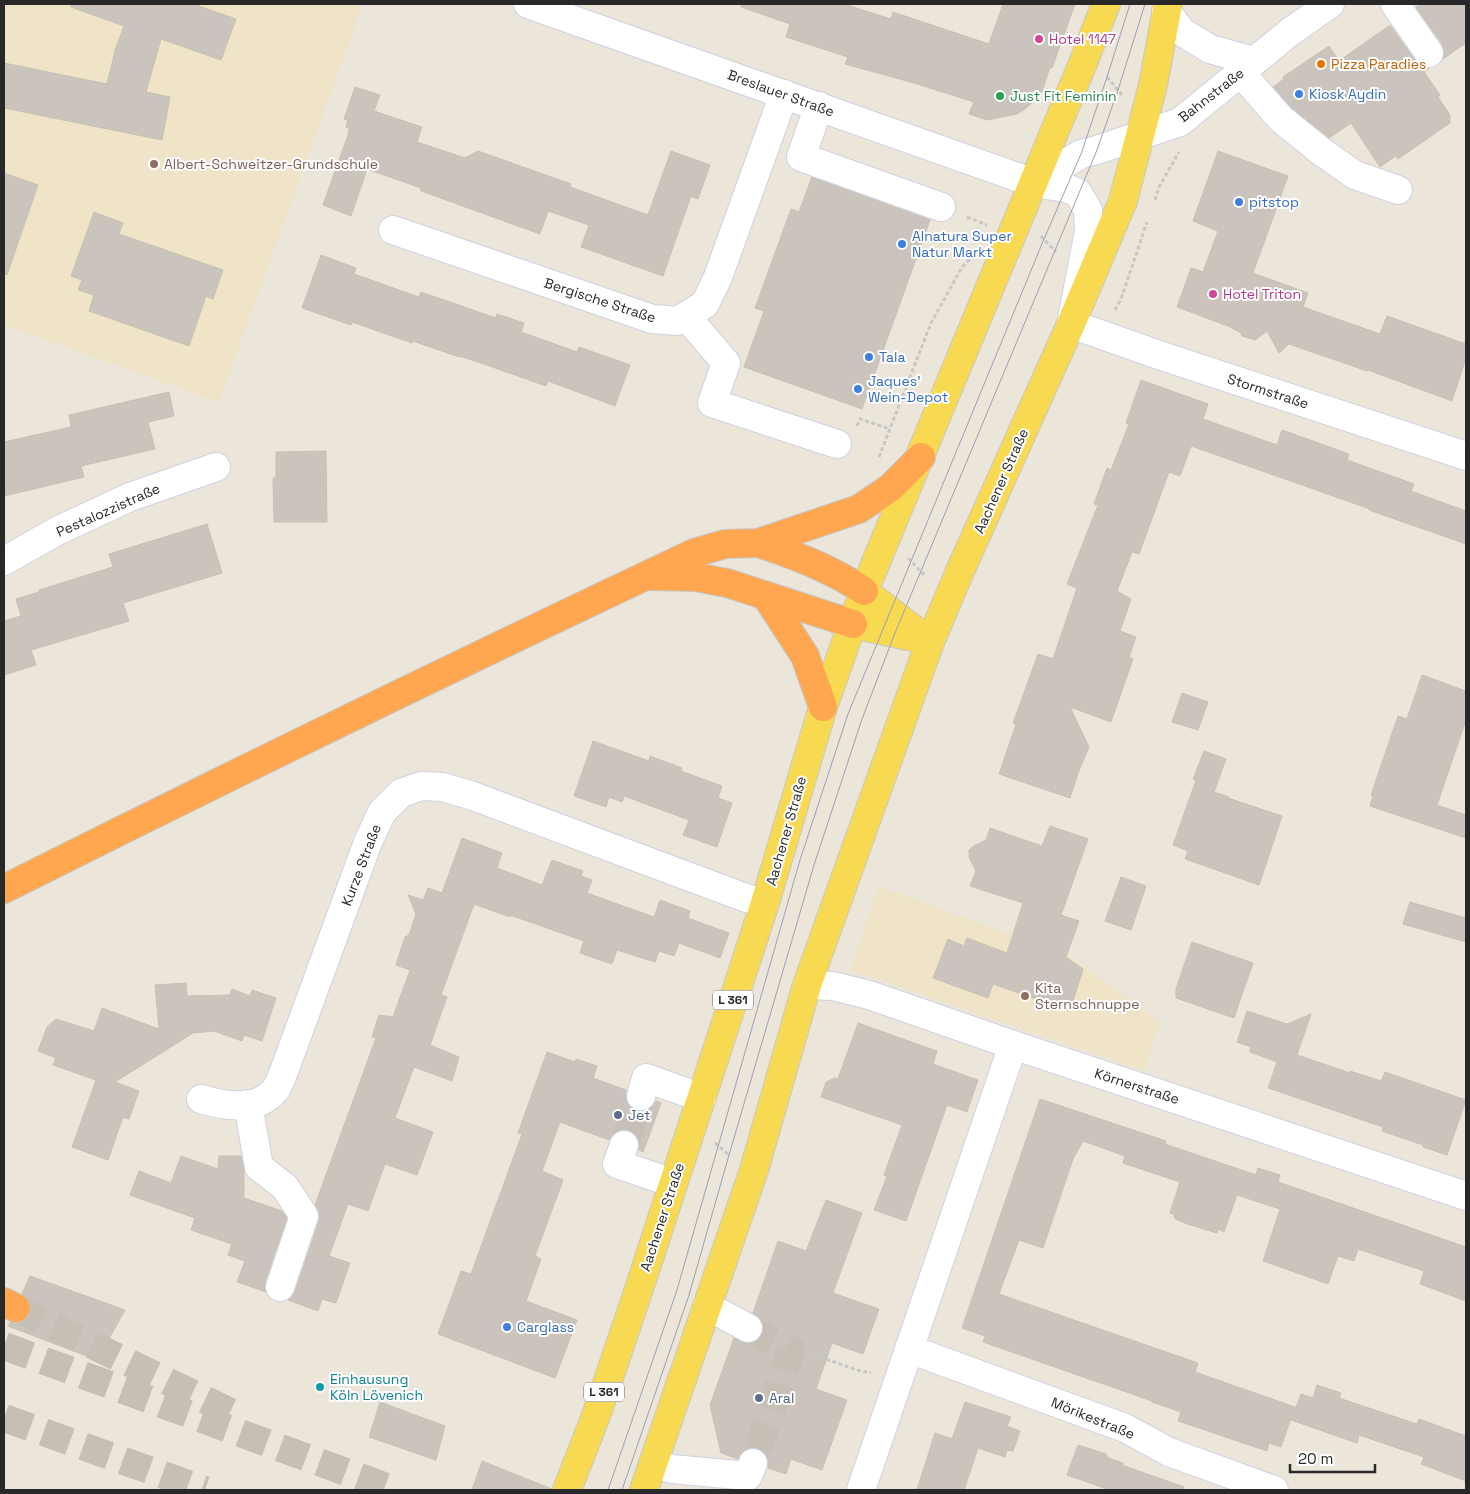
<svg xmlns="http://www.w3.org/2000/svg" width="1470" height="1494" font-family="'Space Grotesk',sans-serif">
	<rect width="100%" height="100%" fill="#ece5d9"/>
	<g fill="#efe4c7">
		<path d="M 4,4 L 363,4 L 219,402 L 4,325 Z"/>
		<path d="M 879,886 L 1071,957 L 1160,1022 L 1144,1071 L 850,970 Z"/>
	</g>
	<g fill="#cac4bc" stroke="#c7c1b3">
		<path d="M 71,4 L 193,4 L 236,19 L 221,60 L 161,39 L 146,92 L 170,97 L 162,140 L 4,108 L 4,63 L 107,84 L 116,47 L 124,26 L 71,7 Z"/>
		<path d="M 741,4 L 844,4 L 891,19 L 893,12 L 989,44 L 1003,4 L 1075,4 L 1052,68 L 1050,67 L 1041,95 L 1025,109 L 1017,114 L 987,120 L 969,114 L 974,102 L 914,83 L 845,64 L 848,57 L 786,37 L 790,24 L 741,7 Z"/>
		<path d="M 1420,4 L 1466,4 L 1466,43 L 1443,59 L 1444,51 L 1442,44 L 1416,7 Z"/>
		<path d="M 1390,25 L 1416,62 L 1422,67 L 1429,68 L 1424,72 L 1440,95 L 1438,97 L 1450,115 L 1450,123 L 1398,159 L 1396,156 L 1380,167 L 1351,123 L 1329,138 L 1292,108 L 1273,87 L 1284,79 L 1283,77 L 1329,46 L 1339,61 Z"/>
		<path d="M 355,87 L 380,95 L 374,111 L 422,127 L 417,142 L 465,158 L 478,151 L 571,184 L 570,187 L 648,215 L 671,151 L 710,165 L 698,199 L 691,196 L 663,276 L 581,247 L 589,225 L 548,211 L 540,234 L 421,191 L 421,188 L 367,169 L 351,216 L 323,205 L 348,135 L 349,128 L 346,127 L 348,120 L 344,119 Z"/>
		<path d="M 1218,151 L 1288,176 L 1253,273 L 1308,293 L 1303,307 L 1380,334 L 1387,316 L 1466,344 L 1466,358 L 1452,401 L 1368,370 L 1367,371 L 1289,344 L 1279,353 L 1267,331 L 1255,340 L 1242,336 L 1240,332 L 1233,329 L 1233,328 L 1177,307 L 1191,268 L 1203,272 L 1218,231 L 1193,221 Z"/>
		<path d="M 4,173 L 38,185 L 7,275 L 4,274 Z"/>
		<path d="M 812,177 L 930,220 L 862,409 L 744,367 L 764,311 L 755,308 L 791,209 L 799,212 Z"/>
		<path d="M 94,212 L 123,223 L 119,234 L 223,270 L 213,299 L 206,296 L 189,346 L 89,311 L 94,295 L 78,290 L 82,280 L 71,276 Z"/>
		<path d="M 321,255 L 356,268 L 354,274 L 419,297 L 421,292 L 496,318 L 497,314 L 524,323 L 521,332 L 577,352 L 579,347 L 630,365 L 615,406 L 548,381 L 546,386 L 481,363 L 459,356 L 459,357 L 413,341 L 412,343 L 352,322 L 351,325 L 302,308 Z"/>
		<path d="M 1141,380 L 1208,404 L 1203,419 L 1277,445 L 1282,430 L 1349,454 L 1347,460 L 1414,484 L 1411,491 L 1466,511 L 1466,544 L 1369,510 L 1370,509 L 1191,446 L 1180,476 L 1169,472 L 1139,554 L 1132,552 L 1117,591 L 1131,599 L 1120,631 L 1136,637 L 1129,657 L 1133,659 L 1111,722 L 1070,707 L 1089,747 L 1078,773 L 1070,798 L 999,774 L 1016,724 L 1013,723 L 1038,654 L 1053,659 L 1077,588 L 1067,584 L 1098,505 L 1094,504 L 1107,468 L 1111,470 L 1129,424 L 1126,423 Z"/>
		<path d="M 169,392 L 174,416 L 148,422 L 155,449 L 81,466 L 84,477 L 4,496 L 4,442 L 71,427 L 69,415 Z"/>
		<path d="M 326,451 L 327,522 L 274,522 L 273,478 L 276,478 L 276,452 Z"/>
		<path d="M 207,524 L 222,573 L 123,603 L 129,621 L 31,650 L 36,665 L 4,675 L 4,621 L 21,616 L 16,599 L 39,592 L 39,590 L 113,567 L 109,554 Z"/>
		<path d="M 1422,675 L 1466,691 L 1466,720 L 1437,805 L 1466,815 L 1466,838 L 1370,806 L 1373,796 L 1371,795 L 1398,716 L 1407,719 Z"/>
		<path d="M 1182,693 L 1208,702 L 1198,730 L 1172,722 Z"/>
		<path d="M 593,741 L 649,761 L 650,756 L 682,768 L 681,771 L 722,786 L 718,798 L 732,803 L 717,847 L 683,835 L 689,820 L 624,796 L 622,802 L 609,797 L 606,807 L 574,796 Z"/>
		<path d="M 1204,751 L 1226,759 L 1214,792 L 1229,797 L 1228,798 L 1282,816 L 1259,885 L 1185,859 L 1188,851 L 1173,845 L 1196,780 L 1193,779 Z"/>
		<path d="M 1050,826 L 1088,839 L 1061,915 L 1079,921 L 1066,957 L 1083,969 L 1070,1011 L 993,984 L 988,998 L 933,978 L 948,939 L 964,946 L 967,938 L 1007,953 L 1023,903 L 970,886 L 976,871 L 969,857 L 969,850 L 974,846 L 986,840 L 990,828 L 1042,846 Z"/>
		<path d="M 462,838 L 502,853 L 497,868 L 542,885 L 552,860 L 583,871 L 581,876 L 592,880 L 587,893 L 654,917 L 660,900 L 690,911 L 688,918 L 729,933 L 720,958 L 679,943 L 674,956 L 659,951 L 655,962 L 617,950 L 612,964 L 580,953 L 584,941 L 510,915 L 510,917 L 474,904 L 441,995 L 447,997 L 430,1045 L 459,1057 L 452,1081 L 414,1067 L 395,1118 L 433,1132 L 417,1175 L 385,1164 L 368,1211 L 348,1204 L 329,1256 L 350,1263 L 336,1303 L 322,1299 L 318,1311 L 288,1300 L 295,1292 L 319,1221 L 319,1214 L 315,1205 L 376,1038 L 372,1037 L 379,1015 L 393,1017 L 410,970 L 396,965 L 405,937 L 409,935 L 416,914 L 408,895 L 423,900 L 428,888 L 442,893 Z"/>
		<path d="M 1121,877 L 1146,886 L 1131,930 L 1105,921 Z"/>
		<path d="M 1410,902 L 1466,918 L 1466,942 L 1403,924 Z"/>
		<path d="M 1192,942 L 1253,963 L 1234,1018 L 1176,998 L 1176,989 Z"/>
		<path d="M 186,983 L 187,996 L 230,995 L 232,989 L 250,996 L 252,990 L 276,998 L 262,1041 L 244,1035 L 242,1041 L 214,1031 L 193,1033 L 115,1082 L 139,1091 L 129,1119 L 123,1117 L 108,1160 L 72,1147 L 96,1080 L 53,1065 L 56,1058 L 38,1051 L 47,1027 L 56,1019 L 94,1031 L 102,1008 L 159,1029 L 155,985 Z"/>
		<path d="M 1247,1011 L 1287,1024 L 1311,1014 L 1297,1055 L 1350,1073 L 1350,1071 L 1381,1081 L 1385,1072 L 1466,1100 L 1447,1155 L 1423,1147 L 1423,1145 L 1382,1131 L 1383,1127 L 1268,1088 L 1277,1062 L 1250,1052 L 1251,1047 L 1237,1042 Z"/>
		<path d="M 858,1023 L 937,1051 L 933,1064 L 978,1080 L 967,1112 L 947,1105 L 906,1221 L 874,1210 L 887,1176 L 884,1175 L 902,1125 L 821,1097 L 826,1082 L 835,1078 L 838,1079 Z"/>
		<path d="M 547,1052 L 575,1062 L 576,1059 L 597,1066 L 593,1078 L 626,1090 L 626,1100 L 630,1107 L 636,1111 L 645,1111 L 652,1107 L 656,1101 L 661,1103 L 643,1152 L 639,1150 L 639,1142 L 636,1135 L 629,1130 L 621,1130 L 614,1133 L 609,1140 L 560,1122 L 542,1171 L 563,1180 L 535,1256 L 541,1259 L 526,1301 L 577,1320 L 555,1378 L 438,1334 L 461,1271 L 471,1274 L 522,1134 L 518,1133 Z"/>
		<path d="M 1040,1099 L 1166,1141 L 1165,1144 L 1256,1175 L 1258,1168 L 1280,1175 L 1278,1182 L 1466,1247 L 1466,1301 L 1420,1284 L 1424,1271 L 1358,1249 L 1354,1261 L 1338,1256 L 1328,1284 L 1263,1261 L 1280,1209 L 1237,1195 L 1224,1232 L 1218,1229 L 1217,1233 L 1187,1224 L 1174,1218 L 1175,1215 L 1170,1213 L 1180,1182 L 1123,1163 L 1125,1156 L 1083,1141 L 1073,1159 L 1043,1248 L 1019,1240 L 999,1294 L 1198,1363 L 1195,1372 L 1295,1407 L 1281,1447 L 1269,1443 L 1267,1451 L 1178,1421 L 1181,1412 L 1152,1402 L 1152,1401 L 983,1342 L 985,1336 L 962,1328 Z"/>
		<path d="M 181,1156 L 218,1169 L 219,1156 L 241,1156 L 244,1171 L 244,1198 L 282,1211 L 287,1218 L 265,1282 L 266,1292 L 237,1282 L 245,1261 L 228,1255 L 232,1244 L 191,1230 L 195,1218 L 130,1195 L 139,1171 L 171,1183 Z"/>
		<path d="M 826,1200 L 862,1213 L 833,1293 L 879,1309 L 863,1354 L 832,1343 L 816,1389 L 847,1400 L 822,1470 L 791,1459 L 786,1474 L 768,1468 L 768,1461 L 765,1454 L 758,1448 L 750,1448 L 744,1451 L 738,1459 L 721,1453 L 710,1405 L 734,1338 L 741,1342 L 749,1344 L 757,1341 L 762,1335 L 764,1327 L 761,1320 L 753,1313 L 778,1241 L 806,1251 Z"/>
		<path d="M 30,1276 L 125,1310 L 97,1360 L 8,1326 L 10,1322 L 16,1324 L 24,1321 L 30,1315 L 32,1308 L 29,1300 L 22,1294 Z"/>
		<path d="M 1317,1385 L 1341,1393 L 1339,1398 L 1417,1424 L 1419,1419 L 1466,1436 L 1466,1481 L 1421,1464 L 1424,1457 L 1359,1435 L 1357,1443 L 1291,1420 L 1301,1394 L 1313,1398 Z"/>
		<path d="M 380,1402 L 445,1426 L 436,1460 L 369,1437 Z"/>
		<path d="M 965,1402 L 1011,1417 L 1007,1426 L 1020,1431 L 1013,1451 L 1007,1450 L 1005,1457 L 978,1448 L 964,1490 L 917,1490 L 935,1433 L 952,1439 Z"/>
		<path d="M 1078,1445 L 1106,1454 L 1108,1458 L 1123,1463 L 1122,1465 L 1184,1487 L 1183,1490 L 1110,1490 L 1067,1475 Z"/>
		<path d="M 482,1461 L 552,1489 L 552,1490 L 472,1490 Z"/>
	</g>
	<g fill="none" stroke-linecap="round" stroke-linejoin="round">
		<g stroke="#c5bfb6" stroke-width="28" stroke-dasharray="28 14" stroke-linecap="butt">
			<path d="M 624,1145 L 641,1096"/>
			<path d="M 748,1328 L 791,1350 L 753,1463"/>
		</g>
		<g stroke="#c5bfb6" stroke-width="28" stroke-dasharray="28 14" stroke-linecap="butt">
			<path d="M 16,1308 L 239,1416"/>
			<path d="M 4,1346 L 395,1490"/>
			<path d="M 4,1418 L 205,1490"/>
		</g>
		<g stroke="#ced1e2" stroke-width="30">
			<g id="minor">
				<path d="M 528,4 L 1034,183 L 1066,188 L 1078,193 L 1088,210 L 1089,231 L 1071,324 L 1159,355 L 1466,456"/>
				<path d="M 1395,4 L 1429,53"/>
				<path d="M 1166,11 L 1182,32 L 1210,49 L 1253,61"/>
				<path d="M 1240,72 L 1281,119 L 1322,152 L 1355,175 L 1398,190"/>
				<path d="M 819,106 L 801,157 L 941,207"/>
				<path d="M 1034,183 L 1081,154 L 1097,150 L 1180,122 L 1290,32 L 1330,4"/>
				<path d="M 393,230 L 652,319 L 678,321 L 705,304 L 718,277 L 784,94"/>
				<path d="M 686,316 L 726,363 L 712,403 L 837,444"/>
				<path d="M 4,561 L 57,531 L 130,497 L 216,467"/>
				<path d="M 807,985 L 833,986 L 869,995 L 1013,1045 L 1466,1196"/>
				<path d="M 641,1096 L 646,1078 L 702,1098"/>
				<path d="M 201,1099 C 224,1106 258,1112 276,1089 C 279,1084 281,1079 283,1074 L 368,842 L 382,812 L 401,793 L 421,786 L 443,787 L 473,796 L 746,898 L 765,903"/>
				<path d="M 248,1104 L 259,1167 L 285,1187 L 304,1216 L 280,1287"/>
				<path d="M 624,1145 L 617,1164 L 673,1183"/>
				<path d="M 707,1306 L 748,1328"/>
				<path d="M 909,1349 L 1125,1428 L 1169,1452 L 1274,1490"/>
				<path d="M 654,1463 L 672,1469 L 748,1476 L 753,1463"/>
				<path d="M 861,1490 L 1013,1045"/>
			</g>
		</g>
		<g stroke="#c7c7c7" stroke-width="30">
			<g id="major">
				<path d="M 864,591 L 930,642"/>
				<path d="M 853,624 L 922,639"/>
				<path d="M 567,1490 L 597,1413 L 638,1292 L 765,903 L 823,707 L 864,591 L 1083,63 L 1106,4"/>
				<path d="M 644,1490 L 754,1170 L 807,985 L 930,642 L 960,571 L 1071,324 L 1123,201 L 1153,85 L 1168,4"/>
			</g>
		</g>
		<g stroke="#c7c7c7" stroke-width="30">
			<g id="highway">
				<path d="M 758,543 C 795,555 832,569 864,591"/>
				<path d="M 650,576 L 695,577 L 727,583 L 853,624"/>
				<path d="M 766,596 L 805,656 L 823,707"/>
				<path d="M 4,889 C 233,774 463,662 694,553 L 725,544 L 758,543 L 859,509 L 890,488 L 921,457"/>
				<path d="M 4,1302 L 16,1308"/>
			</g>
		</g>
		<g stroke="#c7c7c7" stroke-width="3" stroke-dasharray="4 2.5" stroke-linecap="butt">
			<path d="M 1107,77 L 1122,95"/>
			<path d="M 1155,200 L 1159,187 L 1179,152"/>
			<path d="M 967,217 L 987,225"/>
			<path d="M 1041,236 L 1056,252"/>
			<path d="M 1115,310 L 1121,299 L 1147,222"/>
			<path d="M 857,426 L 860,419 L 890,429"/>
			<path d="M 879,457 L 931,323 L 962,267 L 970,259"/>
			<path d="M 908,558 L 926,577"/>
			<path d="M 715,1143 L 729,1155"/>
			<path d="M 814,1355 L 857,1370 L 871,1373"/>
		</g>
		<use href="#minor" stroke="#fff" stroke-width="28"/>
		<use href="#major" stroke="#f8da52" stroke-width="28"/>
		<use href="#highway" stroke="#ffa650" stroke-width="28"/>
		<g stroke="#9b9eb4" stroke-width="1">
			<path d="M 608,1490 L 677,1290 L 800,860 L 848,714 L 1044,239 L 1081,154 L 1107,77 L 1130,4"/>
			<path d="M 622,1490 L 689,1295 L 729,1155 L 814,865 L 862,719 L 895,633 L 1097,150 L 1118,90 L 1145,4"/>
		</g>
	</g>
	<g fill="#d1479c" stroke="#fff" stroke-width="2">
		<circle cx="1039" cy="39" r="5"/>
		<circle cx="1213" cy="294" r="5"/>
	</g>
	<circle fill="#e8710a" stroke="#fff" stroke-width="2" cx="1321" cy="64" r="5"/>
	<g fill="#3f7fe0" stroke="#fff" stroke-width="2">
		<circle cx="1299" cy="94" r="5"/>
		<circle cx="1239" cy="202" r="5"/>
		<circle cx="902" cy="244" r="5"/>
		<circle cx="869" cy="357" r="5"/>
		<circle cx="858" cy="389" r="5"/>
		<circle cx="507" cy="1327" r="5"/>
	</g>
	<circle fill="#2e9e5b" stroke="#fff" stroke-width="2" cx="1000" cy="96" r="5"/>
	<g fill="#8d6e63" stroke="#fff" stroke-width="2">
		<circle cx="154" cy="164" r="5"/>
		<circle cx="1025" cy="996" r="5"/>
	</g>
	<g fill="#5c6f8a" stroke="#fff" stroke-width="2">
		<circle cx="618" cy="1115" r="5"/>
		<circle cx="759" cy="1398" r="5"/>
	</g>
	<circle fill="#0f9aa8" stroke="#fff" stroke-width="2" cx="320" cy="1387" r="5"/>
	<g text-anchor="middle" stroke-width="4" stroke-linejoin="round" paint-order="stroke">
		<g fill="#fff" stroke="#686868" stroke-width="1">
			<rect x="713" y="990.5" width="40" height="19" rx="4"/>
			<rect x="584" y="1382.5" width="40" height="19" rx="4"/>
		</g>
		<g font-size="12" font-weight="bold" fill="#282828">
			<text x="733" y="1004">L 361</text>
			<text x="604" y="1396">L 361</text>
		</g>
		<g font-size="14" fill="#b23c85" stroke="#fff" text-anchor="start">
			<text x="1049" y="44">Hotel 1147</text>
			<text x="1223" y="299">Hotel Triton</text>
		</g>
		<g font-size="14" fill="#c56008" stroke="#fff" text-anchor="start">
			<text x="1331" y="69">Pizza Paradies</text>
		</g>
		<g font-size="14" fill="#282828" stroke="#fff">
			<text transform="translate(781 93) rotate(20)" y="5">Breslauer Straße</text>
			<text transform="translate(1211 95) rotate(-38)" y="5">Bahnstraße</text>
			<text transform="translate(600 300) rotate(18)" y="5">Bergische Straße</text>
			<text transform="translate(1268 391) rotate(18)" y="5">Stormstraße</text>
			<text transform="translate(1001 481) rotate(-66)" y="5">Aachener Straße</text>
			<text transform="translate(108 510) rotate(-24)" y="5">Pestalozzistraße</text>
			<text transform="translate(786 831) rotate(-74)" y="5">Aachener Straße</text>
			<text transform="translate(361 865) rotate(-69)" y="5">Kurze Straße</text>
			<text transform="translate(1137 1086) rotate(18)" y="5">Körnerstraße</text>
			<text transform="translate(662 1217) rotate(-72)" y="5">Aachener Straße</text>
			<text transform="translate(1093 1418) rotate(22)" y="5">Mörikestraße</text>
		</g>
		<g font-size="14" fill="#366cbe" stroke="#fff" text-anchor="start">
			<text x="1309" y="99">Kiosk Aydin</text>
			<text x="1249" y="207">pitstop</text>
			<text x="912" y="241">Alnatura Super<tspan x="912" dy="16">Natur Markt</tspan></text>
			<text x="879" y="362">Tala</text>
			<text x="868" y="386">Jaques'<tspan x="868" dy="16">Wein-Depot</tspan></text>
			<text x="517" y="1332">Carglass</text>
		</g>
		<g font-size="14" fill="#27864d" stroke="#fff" text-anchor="start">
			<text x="1010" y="101">Just Fit Feminin</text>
		</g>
		<g font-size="14" fill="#785e54" stroke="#fff" text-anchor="start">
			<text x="164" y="169">Albert-Schweitzer-Grundschule</text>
			<text x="1035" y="993">Kita<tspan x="1035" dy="16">Sternschnuppe</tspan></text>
		</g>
		<g font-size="14" fill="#4e5e75" stroke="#fff" text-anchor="start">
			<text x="628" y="1120">Jet</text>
			<text x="769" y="1403">Aral</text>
		</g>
		<g font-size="14" fill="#0d838f" stroke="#fff" text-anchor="start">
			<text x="330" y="1384">Einhausung<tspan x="330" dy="16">Köln Lövenich</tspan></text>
		</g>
	</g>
	<rect width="1470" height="1494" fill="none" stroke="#282828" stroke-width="10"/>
	<path d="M1290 1464v8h85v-8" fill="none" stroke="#282828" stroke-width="2.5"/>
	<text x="1298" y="1464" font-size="15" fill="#282828" stroke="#ffffff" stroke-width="4" paint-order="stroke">20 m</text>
</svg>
